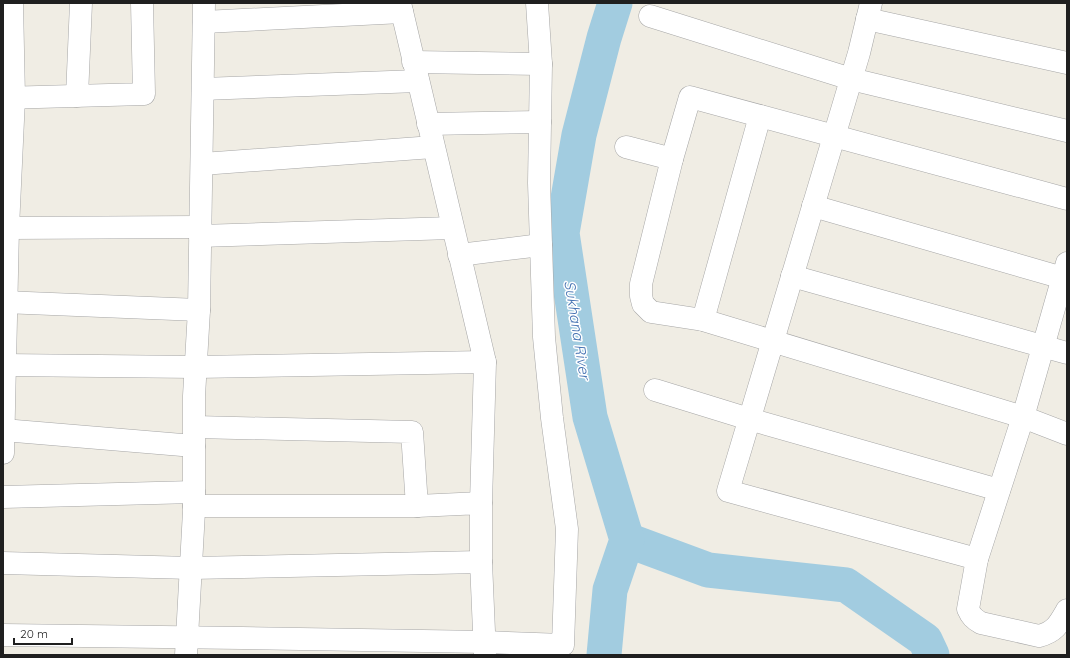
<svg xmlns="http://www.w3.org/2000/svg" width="1070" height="658" font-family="Quicksand,sans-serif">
	<rect width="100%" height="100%" fill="#f0ede4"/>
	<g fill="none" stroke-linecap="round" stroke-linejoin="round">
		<g stroke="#a2cce0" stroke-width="35">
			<path d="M 627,540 L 708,570 L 846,585 L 925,640 L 932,655"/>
			<path d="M 604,655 L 610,590 L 627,540 L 590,417 L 562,233 L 579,135 L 604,38 L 615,3"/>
		</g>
		<g stroke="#a6a6a6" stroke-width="23">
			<g id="minor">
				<path d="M 12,3 L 14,98 L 8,228 L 200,227"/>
				<path d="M 871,3 L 859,53 L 728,491 L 977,559 L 1023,417 L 1067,263"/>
				<path d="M 650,16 L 851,79 L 1067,131"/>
				<path d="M 867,19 L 1067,63"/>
				<path d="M 204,22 L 402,12"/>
				<path d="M 413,62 L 541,64"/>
				<path d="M 203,89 L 418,81"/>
				<path d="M 77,96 L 81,3"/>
				<path d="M 3,98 L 144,94 L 142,3"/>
				<path d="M 428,124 L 540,122"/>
				<path d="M 626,147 L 672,159 L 690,97 L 1067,199"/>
				<path d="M 672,159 L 641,284 L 641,296 L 643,304 L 651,312 L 703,320 L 1023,417 L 1067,434"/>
				<path d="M 202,164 L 433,147"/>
				<path d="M 813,206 L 1063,278"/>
				<path d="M 3,228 L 8,228 L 3,453"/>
				<path d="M 200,236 L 452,228"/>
				<path d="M 459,255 L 541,245"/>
				<path d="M 792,276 L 1067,353"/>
				<path d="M 3,302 L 199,310"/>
				<path d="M 703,320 L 760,116"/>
				<path d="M 3,365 L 196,367 L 485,362 L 400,3"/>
				<path d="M 655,390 L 749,419 L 999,490"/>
				<path d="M 195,427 L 412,432 L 417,506 L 481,503 L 481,562 L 485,655"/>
				<path d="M 3,430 L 194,446"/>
				<path d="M 3,497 L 194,492"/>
				<path d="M 481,503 L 485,362"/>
				<path d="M 194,506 L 417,506"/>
				<path d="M 977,559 L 968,609 C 971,616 974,619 981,623 L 1039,636 C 1055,632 1059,624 1067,610"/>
				<path d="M 3,563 L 191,568 L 481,562"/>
				<path d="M 3,635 L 242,638 L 485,642 L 563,645 L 567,529 L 552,418 L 544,337 L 539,183 L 541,64 L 537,3"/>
				<path d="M 186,655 L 194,511 L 194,396 L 199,310 L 204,3"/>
			</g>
		</g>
		<use href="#minor" stroke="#fff" stroke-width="22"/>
	</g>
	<g text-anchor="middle" stroke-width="3" stroke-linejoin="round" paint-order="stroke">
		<g font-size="15" font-style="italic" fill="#4673b3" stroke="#fff">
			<text transform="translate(577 330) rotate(81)" y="5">Sukhana River</text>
		</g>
	</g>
	<rect width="1070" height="658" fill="none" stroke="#1f1f1f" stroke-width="8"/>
	<path d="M14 638v6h58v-6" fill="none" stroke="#1f1f1f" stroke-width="2"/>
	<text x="20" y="638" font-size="12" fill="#1f1f1f" stroke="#ffffff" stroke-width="3" paint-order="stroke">20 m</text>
</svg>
